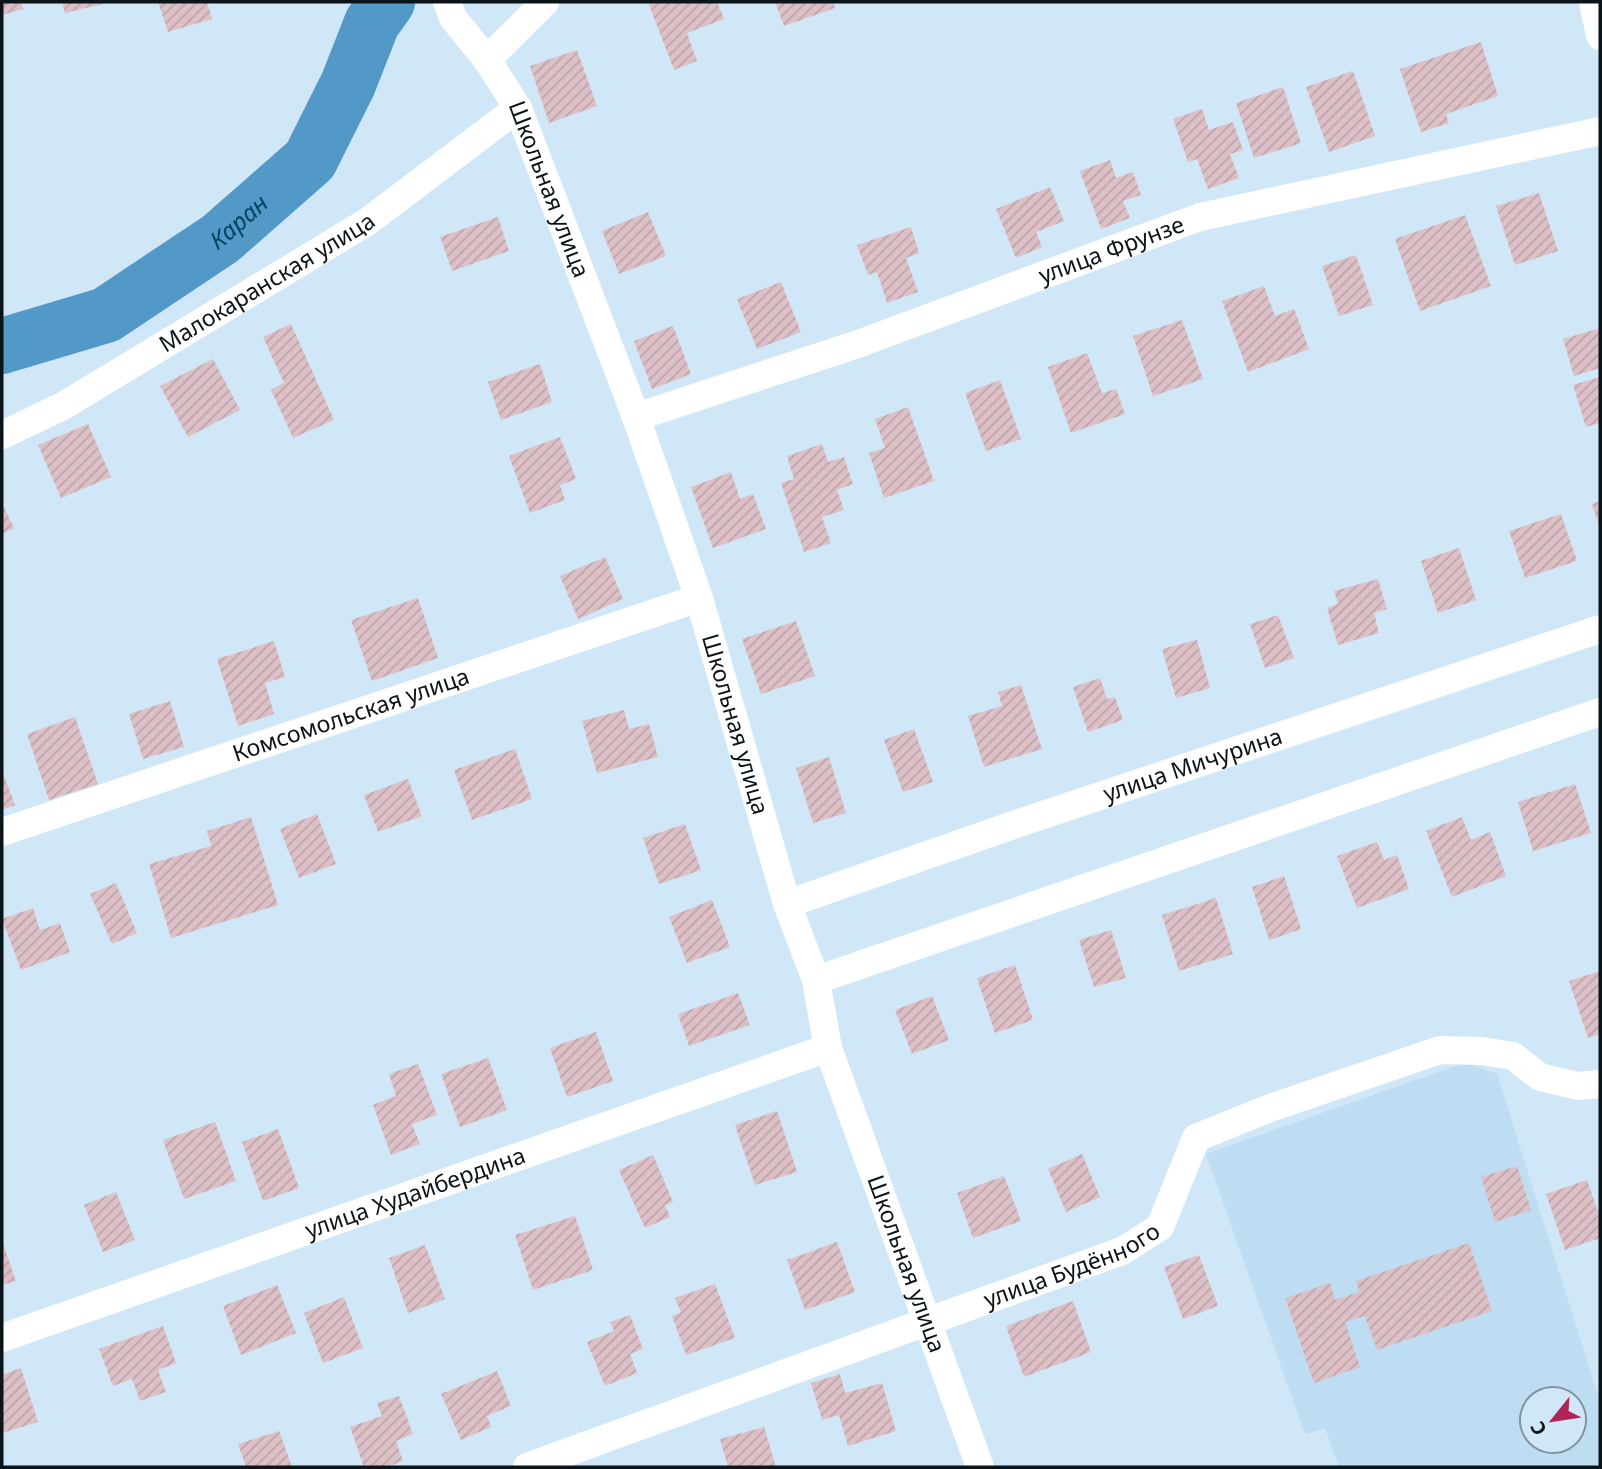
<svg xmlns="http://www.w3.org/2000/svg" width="1602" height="1469" font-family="'Noto Sans',sans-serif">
	<defs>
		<pattern id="building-hatch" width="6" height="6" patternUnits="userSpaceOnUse" patternTransform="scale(1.75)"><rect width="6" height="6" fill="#ddc0c6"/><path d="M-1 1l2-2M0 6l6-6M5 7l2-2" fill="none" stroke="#bca4aa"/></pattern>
	</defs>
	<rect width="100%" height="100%" fill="#d0e7f8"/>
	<path fill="#bedcf2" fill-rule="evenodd" d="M 1464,1063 L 1497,1074 L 1600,1402 L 1600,1467 L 1339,1467 L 1325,1428 L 1305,1434 L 1206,1154 ZM 1532,1399 L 1574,1399 L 1574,1441 L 1532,1441 Z"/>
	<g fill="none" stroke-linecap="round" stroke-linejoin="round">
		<path stroke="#5299c8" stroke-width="56" id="s1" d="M 2,346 L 106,315 L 220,239 L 310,160 L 348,84 L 372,23 L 387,2"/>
	</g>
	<g fill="url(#building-hatch)">
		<path d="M 2,2 L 21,2 L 23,9 L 2,15 Z"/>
		<path d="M 62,2 L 107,2 L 107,3 L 65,13 Z"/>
		<path d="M 158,2 L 207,2 L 212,19 L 168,32 Z"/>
		<path d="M 648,2 L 717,2 L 724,19 L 687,33 L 697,61 L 674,70 Z"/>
		<path d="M 775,2 L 833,2 L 835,8 L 784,26 Z"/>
		<path d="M 1481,42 L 1498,96 L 1446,114 L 1449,123 L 1421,132 L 1400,69 Z"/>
		<path d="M 577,50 L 597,106 L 549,123 L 530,66 Z"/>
		<path d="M 1353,71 L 1375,136 L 1329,152 L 1306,87 Z"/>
		<path d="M 1283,87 L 1301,143 L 1254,158 L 1236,103 Z"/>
		<path d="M 1202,109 L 1209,130 L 1233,122 L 1243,150 L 1230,154 L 1239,178 L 1208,189 L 1197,159 L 1188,162 L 1173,119 Z"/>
		<path d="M 1110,160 L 1116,178 L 1133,172 L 1141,195 L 1123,201 L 1130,218 L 1101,229 L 1080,171 Z"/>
		<path d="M 1050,187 L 1064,221 L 1036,232 L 1042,247 L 1016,258 L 996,209 Z"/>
		<path d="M 1539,193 L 1558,251 L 1515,265 L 1496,206 Z"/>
		<path d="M 648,212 L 666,256 L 619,274 L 602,231 Z"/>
		<path d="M 1465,215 L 1491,286 L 1420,311 L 1395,239 Z"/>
		<path d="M 498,217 L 509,251 L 452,271 L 440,237 Z"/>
		<path d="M 911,227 L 919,253 L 906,258 L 918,292 L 887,303 L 877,272 L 868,275 L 857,245 Z"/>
		<path d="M 1356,255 L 1373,305 L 1339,316 L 1322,266 Z"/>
		<path d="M 781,282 L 801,332 L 757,349 L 737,299 Z"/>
		<path d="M 1264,286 L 1275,316 L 1294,309 L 1309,349 L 1248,372 L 1222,301 Z"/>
		<path d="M 1182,320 L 1203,379 L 1153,396 L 1133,336 Z"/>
		<path d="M 291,324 L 334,420 L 293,438 L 271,390 L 284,383 L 263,337 Z"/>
		<path d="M 673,326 L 691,374 L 652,389 L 634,341 Z"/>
		<path d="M 1600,328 L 1600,368 L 1574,376 L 1563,339 Z"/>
		<path d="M 1087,353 L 1102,393 L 1116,389 L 1125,414 L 1071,433 L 1048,367 Z"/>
		<path d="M 213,359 L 240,410 L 188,437 L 160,386 Z"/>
		<path d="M 540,364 L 552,402 L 501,420 L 488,382 Z"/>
		<path d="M 1600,377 L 1600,423 L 1586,427 L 1573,385 Z"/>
		<path d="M 1000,380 L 1021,439 L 986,451 L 965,393 Z"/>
		<path d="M 908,407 L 934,481 L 884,498 L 869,453 L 885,448 L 875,419 Z"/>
		<path d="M 88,424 L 111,477 L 61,498 L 38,445 Z"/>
		<path d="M 560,437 L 576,479 L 560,485 L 565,500 L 530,513 L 509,456 Z"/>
		<path d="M 822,444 L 828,462 L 844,457 L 853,484 L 837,490 L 844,510 L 822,517 L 831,543 L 804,552 L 781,483 L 794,479 L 787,456 Z"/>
		<path d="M 731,472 L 740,499 L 753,494 L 766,529 L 713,548 L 691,487 Z"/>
		<path d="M 1600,501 L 1600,529 L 1592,504 Z"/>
		<path d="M 2,503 L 14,528 L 2,534 Z"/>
		<path d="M 1561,514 L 1577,561 L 1525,578 L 1509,531 Z"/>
		<path d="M 1459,548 L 1476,600 L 1438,613 L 1421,561 Z"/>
		<path d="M 605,557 L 623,599 L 578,619 L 560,576 Z"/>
		<path d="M 1378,579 L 1387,609 L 1374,613 L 1379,633 L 1338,645 L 1327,608 L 1338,604 L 1334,591 Z"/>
		<path d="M 418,598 L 438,658 L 372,681 L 351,620 Z"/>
		<path d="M 1278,615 L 1294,658 L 1265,668 L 1250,624 Z"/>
		<path d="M 796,621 L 815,676 L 761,694 L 742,639 Z"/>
		<path d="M 1197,640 L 1210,688 L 1176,698 L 1162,649 Z"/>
		<path d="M 274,641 L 285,677 L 265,683 L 274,714 L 238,726 L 217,659 Z"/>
		<path d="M 1100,678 L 1107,699 L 1115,697 L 1123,720 L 1088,732 L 1073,687 Z"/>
		<path d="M 1021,685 L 1042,749 L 984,767 L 968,716 L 1002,706 L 998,692 Z"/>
		<path d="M 170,701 L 184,747 L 143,759 L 129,714 Z"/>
		<path d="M 624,710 L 629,729 L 649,724 L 658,757 L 597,773 L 582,721 Z"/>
		<path d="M 75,717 L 98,784 L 49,800 L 27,734 Z"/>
		<path d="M 914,729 L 933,782 L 903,792 L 884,740 Z"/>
		<path d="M 515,749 L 532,799 L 472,820 L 454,770 Z"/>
		<path d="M 829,757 L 846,813 L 813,823 L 796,768 Z"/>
		<path d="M 2,770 L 15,805 L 2,810 Z"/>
		<path d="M 408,779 L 422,816 L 378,832 L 364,795 Z"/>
		<path d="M 1575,784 L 1591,833 L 1533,851 L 1518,802 Z"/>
		<path d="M 317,814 L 336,864 L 299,878 L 280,829 Z"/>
		<path d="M 251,817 L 278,905 L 171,938 L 149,864 L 211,846 L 207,831 Z"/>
		<path d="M 1462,817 L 1471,840 L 1490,832 L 1506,876 L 1452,897 L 1426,831 Z"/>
		<path d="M 685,824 L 701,870 L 659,884 L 643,838 Z"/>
		<path d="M 1377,842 L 1384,860 L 1397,855 L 1409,889 L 1357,908 L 1337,856 Z"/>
		<path d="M 1284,876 L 1301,929 L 1269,940 L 1252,887 Z"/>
		<path d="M 116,883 L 137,933 L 112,944 L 90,894 Z"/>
		<path d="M 1216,898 L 1233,954 L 1179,971 L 1162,915 Z"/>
		<path d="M 712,900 L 730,947 L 687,963 L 669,917 Z"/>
		<path d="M 33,908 L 40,930 L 60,923 L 70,952 L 21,970 L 2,919 Z"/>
		<path d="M 1111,930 L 1126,978 L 1094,987 L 1079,940 Z"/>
		<path d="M 1015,965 L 1033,1020 L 995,1033 L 977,978 Z"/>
		<path d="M 1600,971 L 1600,1034 L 1588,1038 L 1569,981 Z"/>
		<path d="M 738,993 L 750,1025 L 689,1046 L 678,1014 Z"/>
		<path d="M 932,996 L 949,1040 L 912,1054 L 895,1010 Z"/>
		<path d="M 596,1032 L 613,1081 L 567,1097 L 550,1048 Z"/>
		<path d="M 488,1058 L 507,1110 L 460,1127 L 441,1074 Z"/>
		<path d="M 418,1064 L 437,1115 L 412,1124 L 420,1144 L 391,1155 L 373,1105 L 396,1096 L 389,1074 Z"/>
		<path d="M 777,1111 L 797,1172 L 755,1185 L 735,1125 Z"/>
		<path d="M 215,1122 L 236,1181 L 184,1199 L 163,1140 Z"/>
		<path d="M 278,1129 L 299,1188 L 263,1201 L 242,1142 Z"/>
		<path d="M 1082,1154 L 1100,1197 L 1066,1212 L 1048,1169 Z"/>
		<path d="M 653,1155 L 673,1202 L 665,1205 L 670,1217 L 645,1228 L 619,1170 Z"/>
		<path d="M 1517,1166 L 1531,1210 L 1495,1222 L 1481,1177 Z"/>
		<path d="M 1004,1176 L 1021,1221 L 973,1238 L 957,1193 Z"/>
		<path d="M 1587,1180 L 1600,1217 L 1600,1238 L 1565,1250 L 1546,1194 Z"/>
		<path d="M 116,1192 L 135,1240 L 103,1252 L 84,1205 Z"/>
		<path d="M 575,1216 L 593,1270 L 533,1290 L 515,1235 Z"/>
		<path d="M 2,1241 L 16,1281 L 2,1285 Z"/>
		<path d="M 837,1242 L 855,1292 L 805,1310 L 787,1260 Z"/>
		<path d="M 1469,1243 L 1492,1311 L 1377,1350 L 1365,1316 L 1345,1322 L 1360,1367 L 1314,1383 L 1285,1298 L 1330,1283 L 1335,1300 L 1359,1292 L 1356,1281 Z"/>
		<path d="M 425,1245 L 445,1299 L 408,1313 L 389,1258 Z"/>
		<path d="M 1199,1255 L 1218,1306 L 1183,1319 L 1164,1267 Z"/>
		<path d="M 715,1284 L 735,1338 L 686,1355 L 672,1316 L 681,1312 L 675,1298 Z"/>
		<path d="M 277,1285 L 296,1333 L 241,1355 L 223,1306 Z"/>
		<path d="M 344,1297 L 363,1348 L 323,1363 L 304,1313 Z"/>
		<path d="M 1073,1301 L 1091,1352 L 1024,1377 L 1006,1326 Z"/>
		<path d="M 630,1315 L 643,1349 L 630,1354 L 637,1373 L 605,1386 L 587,1342 L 614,1331 L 610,1322 Z"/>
		<path d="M 163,1326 L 176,1363 L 158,1370 L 166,1392 L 140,1401 L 132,1379 L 113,1386 L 99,1349 Z"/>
		<path d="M 21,1368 L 38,1422 L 2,1433 L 2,1375 Z"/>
		<path d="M 497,1371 L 511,1406 L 487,1416 L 491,1427 L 461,1440 L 441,1394 Z"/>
		<path d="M 840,1374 L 845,1393 L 882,1383 L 896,1431 L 848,1446 L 839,1415 L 822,1420 L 811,1383 Z"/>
		<path d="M 399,1396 L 413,1434 L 396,1441 L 403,1461 L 386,1467 L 364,1467 L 350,1427 L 382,1416 L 377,1403 Z"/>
		<path d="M 764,1427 L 776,1467 L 728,1467 L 720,1439 Z"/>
		<path d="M 279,1431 L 292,1467 L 246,1467 L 238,1444 Z"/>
	</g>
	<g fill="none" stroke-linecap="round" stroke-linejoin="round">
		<g stroke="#fff" stroke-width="28">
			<path id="s2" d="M 447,2 L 453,18 L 487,60 L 518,108 L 636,417 L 699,598 L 787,904 L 816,980 L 828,1048 L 980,1467"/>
			<path d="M 1593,2 L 1600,36"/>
			<path d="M 487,60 L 545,2"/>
			<path id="s3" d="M 636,417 L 858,344 L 1200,217 L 1600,131"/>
			<path id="s4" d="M 2,435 L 63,406 L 367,222 L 518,108"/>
			<path id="s5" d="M 2,832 L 699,598"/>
			<path id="s6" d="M 787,904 L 1022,822 L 1600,629"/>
			<path d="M 816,980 L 1600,712"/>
			<path id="s7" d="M 2,1338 L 828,1048"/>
			<path id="s8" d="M 527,1467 L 1122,1251 L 1160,1227 L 1196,1138 L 1270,1108 L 1440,1050 L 1482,1051 L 1513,1056 L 1540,1077 L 1578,1086 L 1600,1084"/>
		</g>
	</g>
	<g text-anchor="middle" stroke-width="6" stroke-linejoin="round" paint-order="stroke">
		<g font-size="23" fill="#0b1419" stroke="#d0e7f8">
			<text dy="8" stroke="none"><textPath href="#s2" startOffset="215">Школьная улица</textPath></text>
			<text dy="8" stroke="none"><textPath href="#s3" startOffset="504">улица Фрунзе</textPath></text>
			<text dy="8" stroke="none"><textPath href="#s4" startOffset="306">Малокаранская улица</textPath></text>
			<text dy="8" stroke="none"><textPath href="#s5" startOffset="368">Комсомольская улица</textPath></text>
			<text dy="8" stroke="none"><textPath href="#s2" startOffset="782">Школьная улица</textPath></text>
			<text dy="8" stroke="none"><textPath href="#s6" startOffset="429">улица Мичурина</textPath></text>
			<text dy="8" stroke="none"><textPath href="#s7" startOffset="438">улица Худайбердина</textPath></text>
			<text dy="8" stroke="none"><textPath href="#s8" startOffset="581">улица Будённого</textPath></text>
			<text dy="8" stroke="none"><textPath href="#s2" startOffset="1349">Школьная улица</textPath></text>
		</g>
		<g font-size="24" font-style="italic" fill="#074363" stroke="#d0e7f8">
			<text dy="8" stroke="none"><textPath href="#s1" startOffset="271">Каран</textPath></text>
		</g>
	</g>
	<rect width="1602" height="1469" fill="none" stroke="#0b1419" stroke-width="7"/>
	<g transform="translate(1553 1420) rotate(240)"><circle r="33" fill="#d0e7f8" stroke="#81939f" stroke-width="2"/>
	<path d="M0-5L12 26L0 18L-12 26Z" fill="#b32456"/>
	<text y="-10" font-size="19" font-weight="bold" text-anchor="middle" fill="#0b1419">С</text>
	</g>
</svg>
